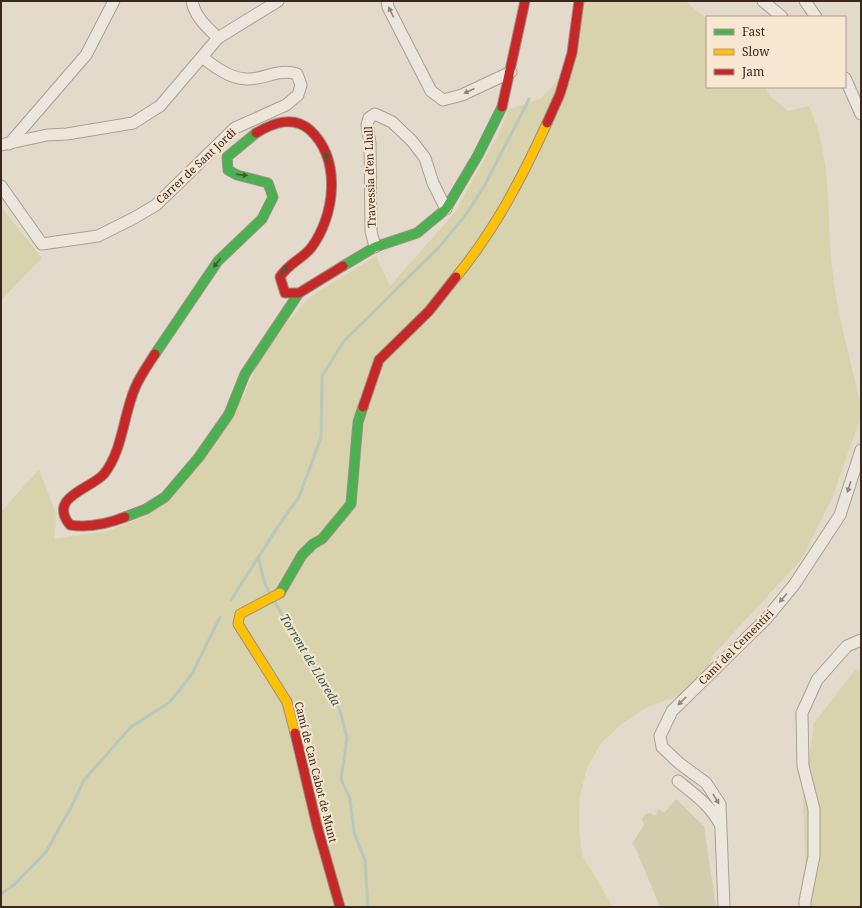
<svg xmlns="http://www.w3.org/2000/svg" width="862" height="908" font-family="'Noto Serif',serif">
	<rect width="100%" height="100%" fill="#e4dacc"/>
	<g fill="#d8d3ad">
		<path d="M 582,1 L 685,1 L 707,19 L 707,87 L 764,87 L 772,98 L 788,111 L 809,106 C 833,159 826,211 832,267 C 837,313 850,359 861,404 L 861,416 L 833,496 L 801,560 L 713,655 L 703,687 L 647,707 L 623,723 L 601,743 L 587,768 L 580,796 L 579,826 L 582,855 L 613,907 L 1,907 L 1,512 L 39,469 L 56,514 L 54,539 L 109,531 L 146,516 L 243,397 L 260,360 L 285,325 L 310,297 L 376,256 L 390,286 L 455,212 L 499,133 L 509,109 L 542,98 L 561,76 Z"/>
		<path d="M 1,207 L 42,258 L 1,300 Z"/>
		<path d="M 856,669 L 861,671 L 861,907 L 810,907 L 806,881 L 803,799 L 814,723 Z"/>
	</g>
	<path fill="#d1cdad" d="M 676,799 L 704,826 L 716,907 L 660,907 L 636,849 L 632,844 L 644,825 L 642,818 L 646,814 L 650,813 L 655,816 L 659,809 L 664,813 Z"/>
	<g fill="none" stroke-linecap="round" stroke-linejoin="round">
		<g stroke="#b7c9bc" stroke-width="3">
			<path d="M 258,557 L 265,584 L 269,592"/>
			<path d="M 231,600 L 277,528 L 299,497 L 321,438 L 322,376 L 344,341 L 440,246 L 465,216 L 485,185 L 529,99"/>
			<path d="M 274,601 L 340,710 L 347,738 L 341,779 L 350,799 L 354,832 L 365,860 L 368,907"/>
			<path d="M 1,894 L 15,884 L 46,852 L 70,809 L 84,780 L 131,727 L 170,702 L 192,674 L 220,617"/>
		</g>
		<g stroke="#a99f95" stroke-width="13">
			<g id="street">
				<path d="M 192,1 C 195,17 207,27 218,38"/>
				<path d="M 387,1 L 388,7 L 431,91 L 443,100 L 462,95 L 511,72"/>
				<path d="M 763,1 L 782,17"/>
				<path d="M 805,1 L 816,17"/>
				<path d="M 845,78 L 861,114"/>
				<path d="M 9,144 L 86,55 L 114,1"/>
				<path d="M 1,145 L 47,135 L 67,134 L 133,123 L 160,106 L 218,38 L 278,1"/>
				<path d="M 1,186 L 42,244 L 98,236 L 134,218 L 156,205 L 235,128 L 286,105 L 298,95 L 301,85 L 297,74 C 277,68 265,80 246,79 C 229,78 215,67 202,57"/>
				<path d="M 375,247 L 371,231 L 370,143 L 367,125 L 369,118 L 375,114 L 392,122 L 412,141 L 425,158 L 433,183 L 446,209"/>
				<path d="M 678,781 C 694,794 710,805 720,824"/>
				<path d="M 724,907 L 720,804 L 706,783 L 679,763 L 662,747 L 660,736 L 672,711 L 766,619 L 794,585 L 840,515 L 861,450"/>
				<path d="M 805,907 L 805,901 L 814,856 L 814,809 L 803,766 L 802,713 L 817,680 L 847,646 L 861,640"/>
			</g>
		</g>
		<g stroke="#998f85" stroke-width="11">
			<g id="fast">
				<path d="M 343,266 L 375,247 L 417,233 L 446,209 L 478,155 L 502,107"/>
				<path d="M 155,354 L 218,261 L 262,219 L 273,197 L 268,183 L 237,175 L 228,170 L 227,157 L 256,133"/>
				<path d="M 125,517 L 146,509 L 165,497 L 199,457 L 229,414 L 245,374 L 299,293"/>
				<path d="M 280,593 L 302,555 L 313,544 L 322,539 L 351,504 L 358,422 L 363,407"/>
			</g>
		</g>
		<g stroke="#998f85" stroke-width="11">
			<g id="slow">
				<path d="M 456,277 C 494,231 522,178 547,123"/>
				<path d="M 280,593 L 240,614 L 238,624 L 287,702 L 295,733"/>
			</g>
		</g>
		<g stroke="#998f85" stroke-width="11">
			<g id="jam">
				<path d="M 502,107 L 525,1"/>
				<path d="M 547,123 L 560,94 L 572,53 L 579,1"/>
				<path d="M 256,133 C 273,123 293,115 310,130 C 342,160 335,216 311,248 C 302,259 288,264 280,277 L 285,293 L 299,293 L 343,266"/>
				<path d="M 363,407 L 379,360 L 429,311 L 456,277"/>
				<path d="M 125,517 C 107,524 89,528 70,525 C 47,497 91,489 104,474 C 123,450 123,416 135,388 C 140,376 148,365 155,354"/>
				<path d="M 295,733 L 317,826 L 340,907"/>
			</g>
		</g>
		<use href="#street" stroke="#ece6dd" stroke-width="11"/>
		<use href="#fast" stroke="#4caf50" stroke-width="9"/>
		<use href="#slow" stroke="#ffc107" stroke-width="9"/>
		<use href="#jam" stroke="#c62828" stroke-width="9"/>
	</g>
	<defs><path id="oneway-solid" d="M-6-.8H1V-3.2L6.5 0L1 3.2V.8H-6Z"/></defs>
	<g fill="#92867d">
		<use href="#oneway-solid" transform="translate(391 12) rotate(-116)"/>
		<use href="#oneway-solid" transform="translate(469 91) rotate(155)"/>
		<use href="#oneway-solid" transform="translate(849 487) rotate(108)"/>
		<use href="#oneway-solid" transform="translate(783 598) rotate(130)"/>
		<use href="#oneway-solid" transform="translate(682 701) rotate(136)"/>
		<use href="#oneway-solid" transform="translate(716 799) rotate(59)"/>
	</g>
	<g fill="#415d31">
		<use href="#oneway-solid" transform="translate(327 158) rotate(-107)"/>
		<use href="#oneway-solid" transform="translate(242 175) rotate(7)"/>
		<use href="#oneway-solid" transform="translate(217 263) rotate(129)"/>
		<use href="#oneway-solid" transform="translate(284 271) rotate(-53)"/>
	</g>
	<g text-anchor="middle" stroke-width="4" stroke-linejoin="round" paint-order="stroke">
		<g font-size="11" fill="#39271d" stroke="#f7e7d1">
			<text transform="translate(196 166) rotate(-43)" y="4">Carrer de Sant Jordi</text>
			<text transform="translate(370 177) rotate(-92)" y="4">Travessia d'en Llull</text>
			<text transform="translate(736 647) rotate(-45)" y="4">Camí del Cementiri</text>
			<text transform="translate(316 772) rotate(76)" y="4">Camí de Can Cabot de Munt</text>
		</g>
		<g font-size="12" font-style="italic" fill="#2b5951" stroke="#f7e7d1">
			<text transform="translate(310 660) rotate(59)" y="4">Torrent de Lloreda</text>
		</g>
	</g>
	<rect width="862" height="908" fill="none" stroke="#39271d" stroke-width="4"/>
	<rect x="706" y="16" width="140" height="72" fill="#f7e7d1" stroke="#ab9a89"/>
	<rect x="714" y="29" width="20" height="6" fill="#4caf50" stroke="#ab9a89"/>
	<text x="742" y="36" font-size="12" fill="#39271d">Fast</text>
	<rect x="714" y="49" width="20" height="6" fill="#ffc107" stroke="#ab9a89"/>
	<text x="742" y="56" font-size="12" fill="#39271d">Slow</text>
	<rect x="714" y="69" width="20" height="6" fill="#c62828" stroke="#ab9a89"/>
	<text x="742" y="76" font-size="12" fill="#39271d">Jam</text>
</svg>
